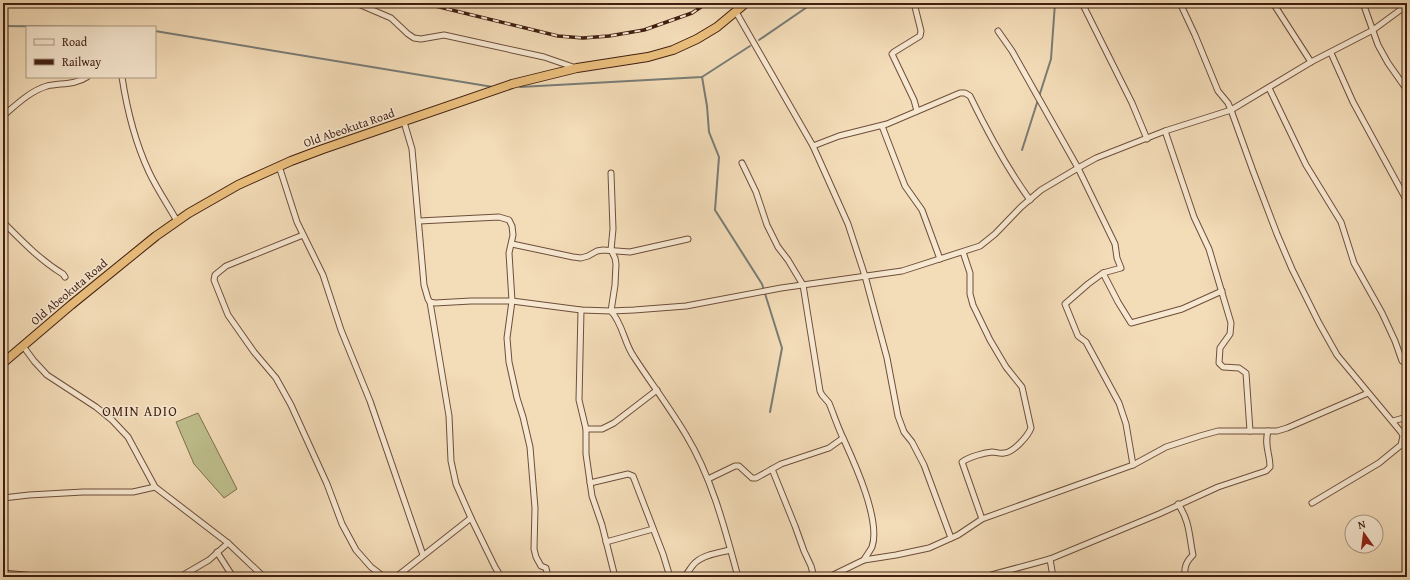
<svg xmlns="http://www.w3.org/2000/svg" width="1410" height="580" font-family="'Gentium Book Plus',serif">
	<rect width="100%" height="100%" fill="#f3dcb8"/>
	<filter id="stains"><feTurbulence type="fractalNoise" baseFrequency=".005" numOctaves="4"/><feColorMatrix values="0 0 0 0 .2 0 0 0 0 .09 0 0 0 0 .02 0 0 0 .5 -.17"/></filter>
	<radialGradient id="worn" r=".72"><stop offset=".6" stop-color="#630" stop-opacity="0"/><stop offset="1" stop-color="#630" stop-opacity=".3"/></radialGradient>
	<path fill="#bebf8c" stroke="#806f4e" d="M 198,413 L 237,489 L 224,498 L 194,464 L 176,422 Z"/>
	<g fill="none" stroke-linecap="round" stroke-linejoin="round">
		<g stroke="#797c75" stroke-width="2">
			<path d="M 3,26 L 110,27"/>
			<path d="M 155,31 L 493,87"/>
			<path d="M 759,40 L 813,3"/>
			<path d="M 702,77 L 707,106 L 709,132 L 719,157 L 715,210 L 762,284 L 782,348 L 770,412"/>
			<path d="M 520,87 L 702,77 L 750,46"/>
			<path d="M 1022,150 L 1051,59 L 1055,3"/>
		</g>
		<g stroke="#6e4e3b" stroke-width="7">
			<g id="minor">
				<path d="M 356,3 L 391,18 L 408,34 L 414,38 L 421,39 L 444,35 L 544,57 L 576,68"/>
				<path d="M 914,3 L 921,31 L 920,36 L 894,52 L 892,54 L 914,100 L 917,111"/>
				<path d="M 1180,3 L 1195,35 L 1218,91 L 1228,103 L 1231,110 L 1253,171 L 1277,234 L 1292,269 L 1319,323 L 1337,355 L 1401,432 L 1403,436 L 1401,445 L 1379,463 L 1312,503"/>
				<path d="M 1273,3 L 1311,62"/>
				<path d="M 1363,3 L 1378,45 L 1388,63 L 1407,90"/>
				<path d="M 1084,7 L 1132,103 L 1147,139"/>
				<path d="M 736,12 L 813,146 L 848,224 L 865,276 L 887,358 L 898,416 L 904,432 L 912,442 L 924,465 L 951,538"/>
				<path d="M 998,31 L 1012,51 L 1078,168 L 1115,244 L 1117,258 L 1121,268 L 1103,273 L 1088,284 L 1065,304 L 1078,336 L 1086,342 L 1119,403 L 1126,424 L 1133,465"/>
				<path d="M 1331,53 L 1353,102 L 1407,201"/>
				<path d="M 122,77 C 127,110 135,142 149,172 C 157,189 168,205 177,221"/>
				<path d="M 1269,88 L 1306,165 L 1341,222 L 1354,263 L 1382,313 L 1395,341 L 1401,358 L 1402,361 L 1407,362"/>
				<path d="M 3,116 C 16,105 30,91 47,86 C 60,83 75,85 87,77"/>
				<path d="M 404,122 L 412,149 L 424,285 L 428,299 L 430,302 L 435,303 L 471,301 L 512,301 L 581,310 L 611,311 L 634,310 L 686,306 L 781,288 L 902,271 L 980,246 L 995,234 L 1021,207 L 1041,190 L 1078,168 L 1096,158 L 1165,131 L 1231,110 L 1311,62 L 1373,30 L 1407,5"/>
				<path d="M 882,126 L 905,186 L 922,210 L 940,259"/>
				<path d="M 1165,131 L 1194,217 L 1209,249 L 1231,323 L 1230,334 L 1220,348 L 1219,363 L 1223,367 L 1239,368 L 1246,373 L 1250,431"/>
				<path d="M 813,146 L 839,136 L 887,124 L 960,93 L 965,93 L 970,96 C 988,133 1006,167 1030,200"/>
				<path d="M 742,163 L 756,192 L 767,225 L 778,247 L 788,260 L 803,285 L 820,391 L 822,395 L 829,403 C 834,415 838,428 844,440 C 855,464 881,521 872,547 C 870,551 866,556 864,560"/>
				<path d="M 279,166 L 297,222 L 323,275 L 341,330 L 370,401 L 423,555"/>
				<path d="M 611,173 L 613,229 L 611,250 L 615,258 L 616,264 L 615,285 L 611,311 C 623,324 624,343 634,357 C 651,383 670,408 686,435 C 712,478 725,529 738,577"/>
				<path d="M 419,221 L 499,217 L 509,220 L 512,226 L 513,235 L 509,253 L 512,301 L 507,338 L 509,362 L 517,398 L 523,417 L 530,447 L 535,508 L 534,549 L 536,557 L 541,566 L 546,568 L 548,577"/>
				<path d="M 3,222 C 22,241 40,260 63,274 L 65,277"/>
				<path d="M 303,235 L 226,266 L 215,275 L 214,280 L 228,315 L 254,352 L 276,378 L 291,405 L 327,484 L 342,524 L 356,550 L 371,567 L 384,577"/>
				<path d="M 512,244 L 573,257 L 581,258 L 588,256 L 597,251 L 603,250 L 630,252 L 688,239"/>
				<path d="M 963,252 L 970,273 L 970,294 L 973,305 L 990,340 L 1006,367 L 1022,387 L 1031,428 C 1028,436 1013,453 1004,453 C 1000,454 996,452 992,452 C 983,453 969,457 962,462 L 982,519"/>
				<path d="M 1103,273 L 1118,302 L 1131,323 L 1182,309 L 1222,291"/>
				<path d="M 430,302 L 449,416 L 451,461 L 456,484 L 471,518 L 495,567 L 501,577"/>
				<path d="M 581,310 L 579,400 L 586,429 L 586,454 L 592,496 L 602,525 L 615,577"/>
				<path d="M 23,346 L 34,361 L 47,375 L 96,407 L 112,420 L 128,437 L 155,487 L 228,543 L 264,577"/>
				<path d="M 1393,421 L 1407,417"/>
				<path d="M 586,429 L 602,429 L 614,423 L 657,390"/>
				<path d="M 772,469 L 795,526 L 804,551 L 811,566 L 814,577"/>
				<path d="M 708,479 L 735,466 L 739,466 L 752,478 L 756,478 L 781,464 L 829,448 L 843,438"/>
				<path d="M 590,483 L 628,474 L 633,476 L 663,554 L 670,577"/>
				<path d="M 3,498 L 29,495 L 83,492 L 133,492 L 155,487"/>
				<path d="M 1178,504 C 1190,521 1189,536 1193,555 C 1186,562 1184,567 1185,577"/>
				<path d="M 606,542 L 653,529"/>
				<path d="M 217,552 L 233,577"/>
				<path d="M 1050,559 L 1053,577"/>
				<path d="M 3,573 L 46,577"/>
				<path d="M 180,577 L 209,560 L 228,543"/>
				<path d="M 396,577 L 471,518"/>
				<path d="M 684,577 C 689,572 691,566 696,562 C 705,554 719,553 730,550"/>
				<path d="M 829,577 L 864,560 L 896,555 L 929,548 L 958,535 L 982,519 L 1133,465 L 1166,447 L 1200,436 L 1218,431 L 1277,431 L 1287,428 L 1368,393"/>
				<path d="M 984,577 L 1050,559 L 1159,514 L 1218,487 L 1266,471 L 1270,467 C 1270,453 1264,446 1268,431"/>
				<path d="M 1404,577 L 1407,572"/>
			</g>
		</g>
		<g stroke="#411f11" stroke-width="10">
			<path id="trunk" d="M 3,363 L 71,305 L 156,236 L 189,213 L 238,185 L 291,161 L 323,149 L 512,84 L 577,68 L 648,57 L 673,50 L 697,39 L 717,27 L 746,3"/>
		</g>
		<use href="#minor" stroke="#f7e8d1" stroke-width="5"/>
		<use href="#trunk" stroke="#eabe7c" stroke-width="8"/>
		<g stroke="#411f11" stroke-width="3.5">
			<path id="rail" d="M 423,3 L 558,36 L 583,38 L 609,36 L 644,30 L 692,13 L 707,3"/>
		</g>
		<use href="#rail" stroke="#f7e8d1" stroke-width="2" stroke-dasharray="6" stroke-linecap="butt"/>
	</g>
	<g text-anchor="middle" stroke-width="3" stroke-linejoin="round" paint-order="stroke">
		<g font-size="12" fill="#411f11" stroke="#f7e8d1">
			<text transform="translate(349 128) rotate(-19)" y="4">Old Abeokuta Road</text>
			<text transform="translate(69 292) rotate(-40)" y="4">Old Abeokuta Road</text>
		</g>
		<g font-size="14" letter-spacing="1" fill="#411f11" stroke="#f7e8d1">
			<text x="140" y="416">OMIN ADIO</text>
		</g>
	</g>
	<rect width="1410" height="580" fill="none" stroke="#f3dcb8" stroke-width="16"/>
	<rect x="4" y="4" width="1402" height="572" fill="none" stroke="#411f11" stroke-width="2"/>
	<rect x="8" y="8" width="1394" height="564" fill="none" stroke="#411f11"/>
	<rect x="26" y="26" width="130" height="52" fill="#f7e8d1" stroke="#ae9884"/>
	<rect x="34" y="39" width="20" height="6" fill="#f7e8d1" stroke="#ae9884"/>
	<text x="62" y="46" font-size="12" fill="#411f11">Road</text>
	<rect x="34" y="59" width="20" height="6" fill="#411f11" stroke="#ae9884"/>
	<text x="62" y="66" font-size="12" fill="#411f11">Railway</text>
	<g transform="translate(1364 534) rotate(346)"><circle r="19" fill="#f7e8d1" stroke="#ae9884"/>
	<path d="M0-3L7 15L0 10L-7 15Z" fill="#8f2418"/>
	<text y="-6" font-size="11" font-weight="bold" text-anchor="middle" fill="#411f11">N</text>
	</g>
	<rect width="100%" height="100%" filter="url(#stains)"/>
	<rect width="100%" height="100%" fill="url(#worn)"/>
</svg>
